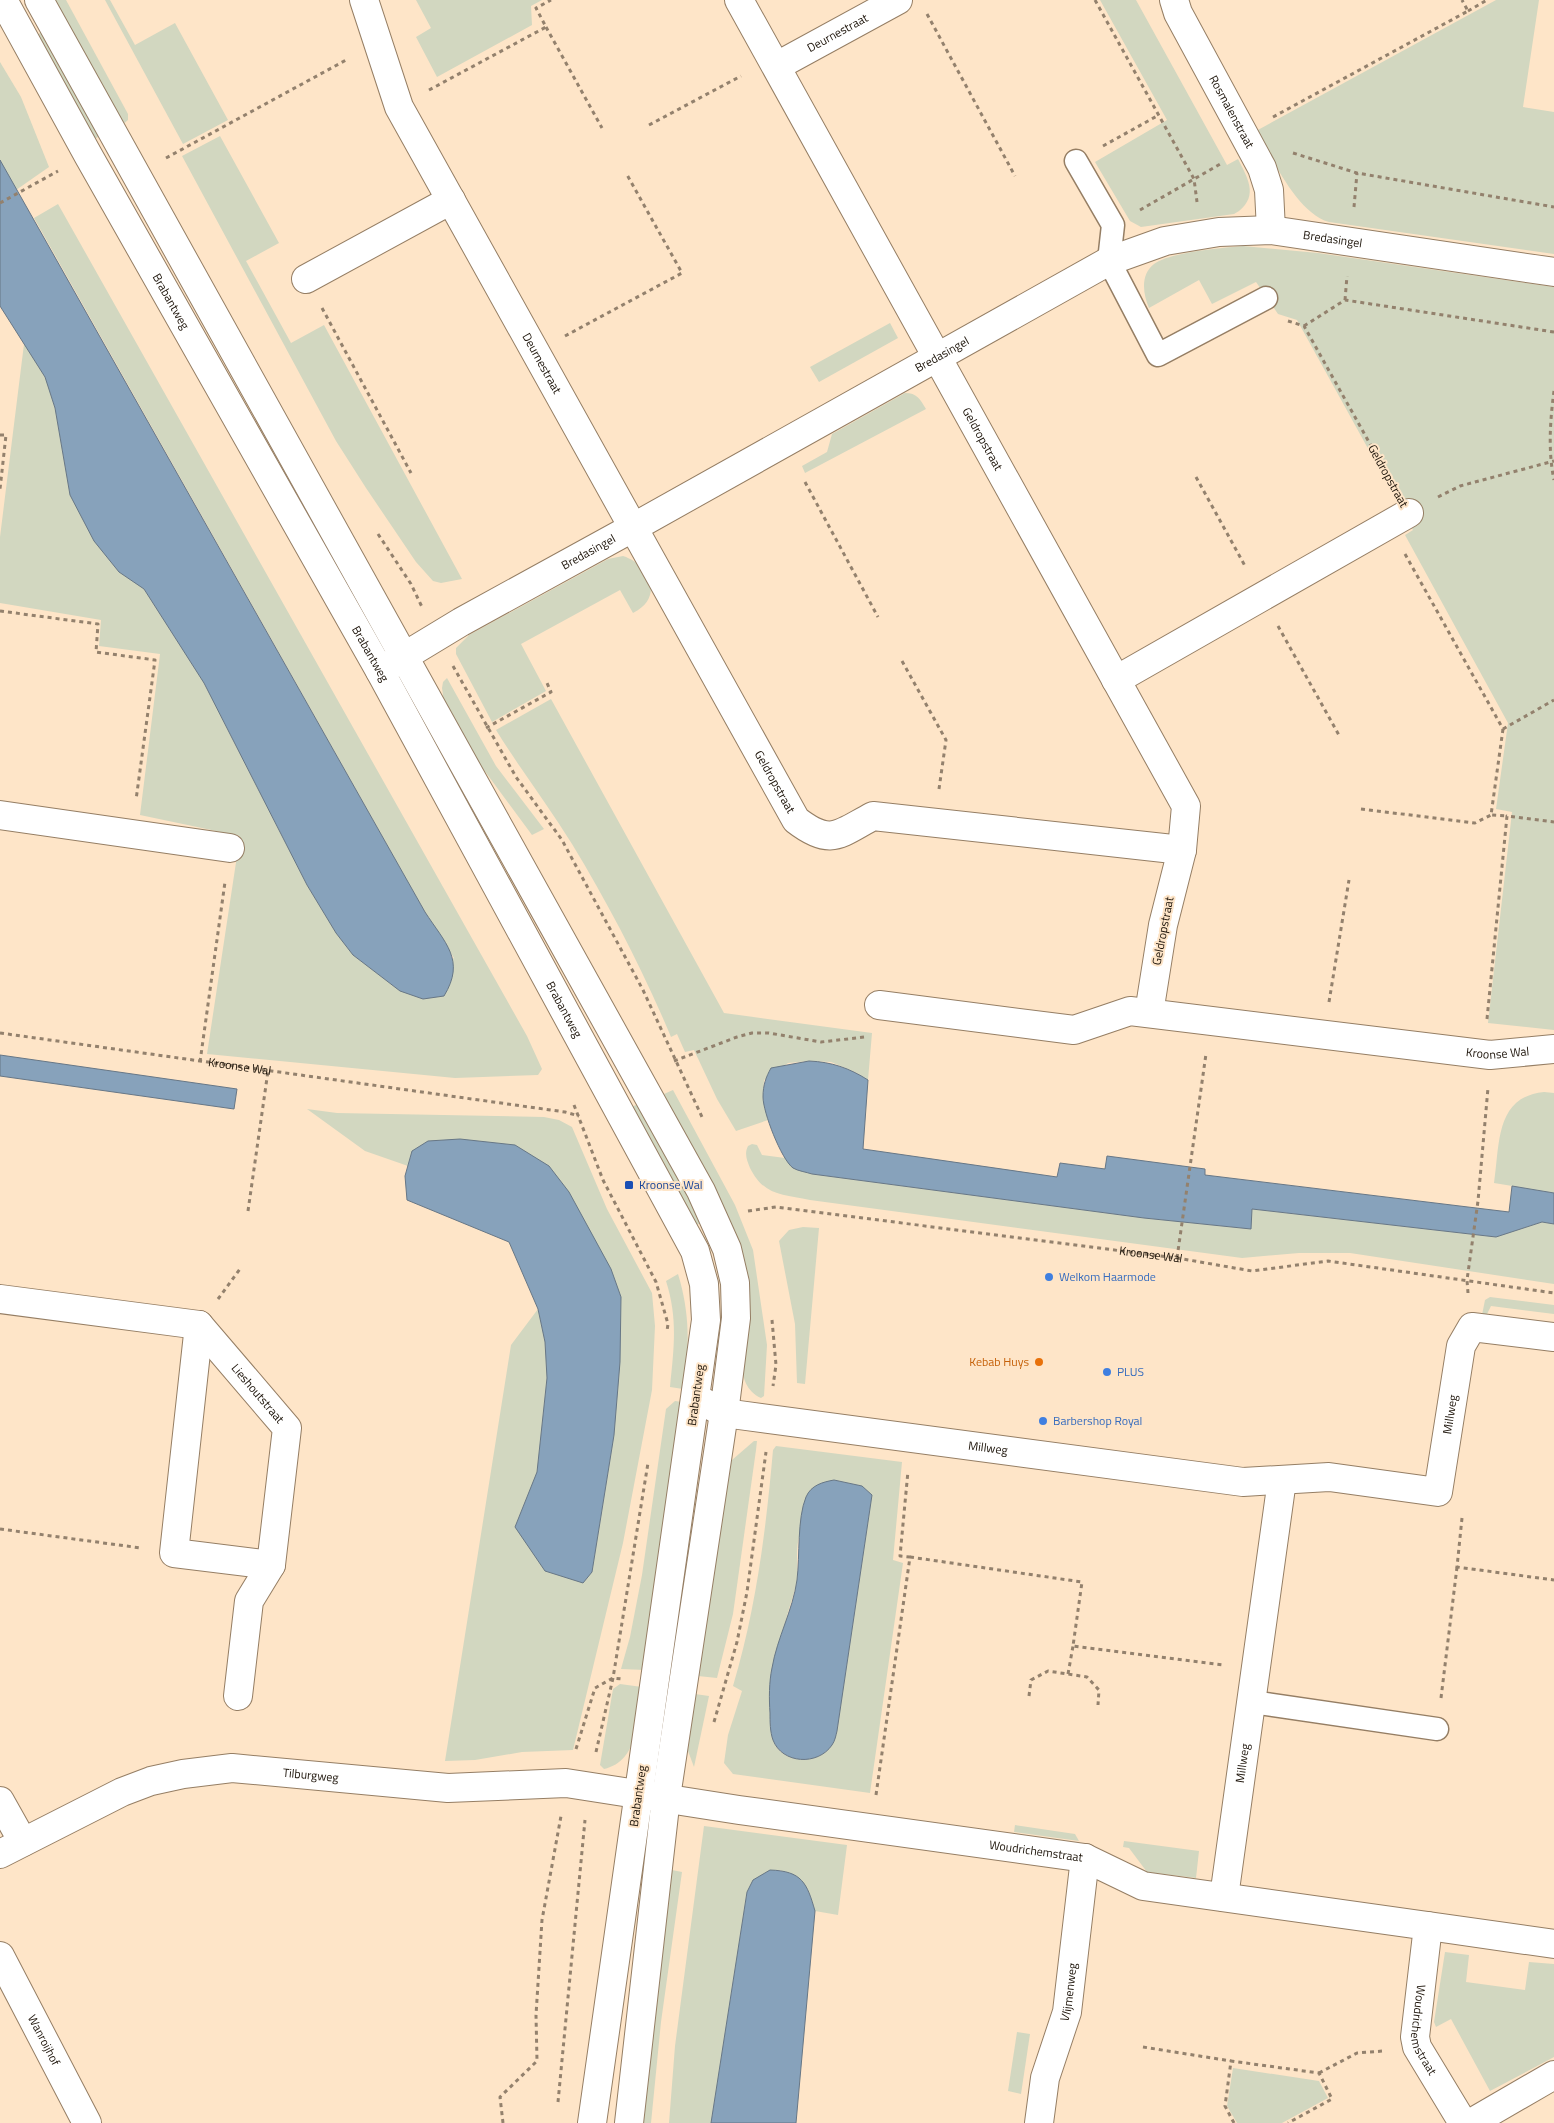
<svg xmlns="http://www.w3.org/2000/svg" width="1554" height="2123" font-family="'Titillium Web',sans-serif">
	<rect width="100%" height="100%" fill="#fee5c8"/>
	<g fill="#d2d7c0" fill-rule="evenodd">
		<path d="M 51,0 L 66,0 L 128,114 L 128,120 L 122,125 Z"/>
		<path d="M 105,0 L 110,0 L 135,45 L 175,23 L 228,120 L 183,144 Z"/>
		<path d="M 416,0 L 542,0 L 531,6 L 532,25 L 437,77 L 416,37 L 431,28 Z"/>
		<path d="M 1100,0 L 1136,0 L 1227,165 L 1238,159 C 1247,177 1259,195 1239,211 L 1234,214 L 1141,227 L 1130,221 L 1095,162 L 1167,120 Z"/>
		<path d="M 1496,0 L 1539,0 L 1523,107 L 1554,112 L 1554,254 L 1329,222 C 1296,212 1274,160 1256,131 Z"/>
		<path d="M 41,32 L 103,134 L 91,141 L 38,35 Z"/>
		<path d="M 0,62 L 21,97 L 49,167 L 16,190 L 0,160 Z"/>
		<path d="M 220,136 L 279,243 L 246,261 L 291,343 L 324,325 L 462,579 L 441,583 L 433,581 L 416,562 L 366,488 L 336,441 L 182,156 Z"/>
		<path d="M 58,204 L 527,1036 L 542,1069 L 538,1075 L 455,1078 L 207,1054 L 240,836 L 140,815 L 160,654 L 99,646 L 101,620 L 0,603 L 0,537 L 24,344 L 45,377 L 55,408 L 70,495 L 119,571 L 144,589 L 204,683 L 307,885 L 336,933 L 353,955 L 400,991 L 454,958 L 425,912 L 34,218 Z"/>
		<path d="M 1243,246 L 1318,253 L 1554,287 L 1554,1030 L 1488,1023 L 1512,812 L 1496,809 L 1508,723 L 1405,535 L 1413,530 L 1297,320 L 1278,314 L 1256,282 L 1212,304 L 1199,280 L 1149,308 C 1143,294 1140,275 1154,264 C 1170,252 1222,248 1243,246 Z"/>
		<path d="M 890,323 L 898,338 L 819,382 L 810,367 Z"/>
		<path d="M 905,393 C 917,393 920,399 926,409 L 805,473 L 802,466 L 827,452 L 832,434 Z"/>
		<path d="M 623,556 C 651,565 664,598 633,613 L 620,590 L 521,644 L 546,691 L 492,722 L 456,654 L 456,648 L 469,635 L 608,559 Z"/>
		<path d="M 447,678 L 496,766 L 544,829 L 532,835 L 481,766 L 444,702 L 442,688 L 443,682 Z"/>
		<path d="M 551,699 L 724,1013 L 872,1033 L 868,1080 L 855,1072 L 831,1062 L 809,1061 L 788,1063 L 764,1080 L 763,1098 L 768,1120 L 736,1131 L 717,1099 L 694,1050 L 685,1052 L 677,1034 L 671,1037 C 643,970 609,905 572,844 C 548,805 520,769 496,730 Z"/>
		<path d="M 673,1090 L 735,1205 L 753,1250 L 767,1345 L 764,1396 L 761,1398 C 736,1386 742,1357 746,1335 L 674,1118 L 664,1094 Z"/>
		<path d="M 1544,1092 L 1554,1093 L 1554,1193 L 1494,1183 C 1500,1144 1495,1097 1544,1092 Z"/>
		<path d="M 642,1103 L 703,1222 L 694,1226 L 628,1108 Z"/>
		<path d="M 307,1109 L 337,1113 L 544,1117 L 559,1120 L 572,1127 L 607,1209 L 652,1293 L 655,1326 L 652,1390 L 623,1543 L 573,1750 L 522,1752 L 475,1760 L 445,1761 L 511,1345 L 538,1309 L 545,1342 L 547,1378 L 537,1472 L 515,1527 L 592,1572 L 614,1435 L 621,1297 L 569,1192 L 412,1151 L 408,1166 L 365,1151 Z"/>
		<path d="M 752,1144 L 757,1145 L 762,1155 L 785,1158 L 793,1168 L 812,1174 L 1144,1218 L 1250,1229 L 1252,1209 L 1496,1237 L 1542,1222 L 1554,1224 L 1554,1284 L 1350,1253 L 1299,1253 L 1242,1258 L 810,1200 C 782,1194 764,1196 750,1168 C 747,1160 744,1154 748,1146 Z"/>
		<path d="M 803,1227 L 819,1228 L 805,1384 L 797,1383 L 795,1324 L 779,1241 L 789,1230 Z"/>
		<path d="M 678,1274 C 690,1313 690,1349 683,1389 L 670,1387 C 674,1348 678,1319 666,1281 Z"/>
		<path d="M 1490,1297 L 1554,1305 L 1554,1314 L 1491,1306 L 1484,1320 L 1482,1315 L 1485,1300 Z"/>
		<path d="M 675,1401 L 682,1402 L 645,1670 L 621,1669 L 630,1637 L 642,1575 L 666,1409 Z"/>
		<path d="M 754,1441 L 757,1441 L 756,1450 L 733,1614 L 717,1678 L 698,1676 L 728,1467 L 732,1460 Z"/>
		<path d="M 776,1446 L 902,1462 L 893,1560 L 903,1563 L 870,1793 L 733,1774 L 724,1763 L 728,1735 L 742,1691 L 733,1686 C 756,1609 766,1530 773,1450 ZM 834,1480 L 862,1486 L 872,1495 L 837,1731 C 836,1735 835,1741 832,1745 C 818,1767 777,1764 772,1736 C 765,1698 777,1654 787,1616 C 790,1604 795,1592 797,1580 C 798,1566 795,1547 800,1534 C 807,1515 823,1497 834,1480 Z"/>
		<path d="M 620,1684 L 642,1687 C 637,1717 640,1761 604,1769 L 600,1765 L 613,1689 Z"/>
		<path d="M 695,1694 L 709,1696 L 694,1767 L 688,1751 Z"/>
		<path d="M 1015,1825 L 1075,1834 L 1079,1841 L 1014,1832 Z"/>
		<path d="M 704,1826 L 847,1845 L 838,1915 L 815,1911 C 808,1887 805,1876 779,1870 L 747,1892 L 711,2123 L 669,2123 L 675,2046 Z"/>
		<path d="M 1124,1841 L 1199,1851 L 1196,1878 L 1147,1872 L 1129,1848 L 1123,1847 Z"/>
		<path d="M 672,1870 L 682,1872 L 661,2022 L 651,2123 L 636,2123 Z"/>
		<path d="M 1445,1952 L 1469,1955 L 1466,1982 L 1525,1990 L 1529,1962 L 1554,1964 L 1554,2057 L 1490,2091 L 1451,2019 L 1436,2027 L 1434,2022 Z"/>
		<path d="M 1017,2032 L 1030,2034 L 1021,2094 L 1008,2091 Z"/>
		<path d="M 1233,2068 L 1319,2081 L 1328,2098 L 1282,2123 L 1237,2123 L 1227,2106 Z"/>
	</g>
	<g fill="#87a2bb" stroke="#677786">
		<path d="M 0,160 L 425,912 C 445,943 466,960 444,996 L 423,999 L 400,991 L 353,955 L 336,933 L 307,885 L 204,683 L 144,589 L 119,572 L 94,541 L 70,495 L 55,408 L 45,377 L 0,306 Z"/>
		<path d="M 0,1055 L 237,1089 L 234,1109 L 0,1076 Z"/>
		<path d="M 809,1061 C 832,1062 849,1068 868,1080 L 863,1149 L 1057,1177 L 1060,1163 L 1105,1169 L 1107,1156 L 1205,1169 L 1205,1175 L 1509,1212 L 1512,1186 L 1554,1193 L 1554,1224 L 1542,1222 L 1496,1237 L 1252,1209 L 1251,1229 L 1144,1218 L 812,1174 C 806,1172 798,1171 793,1168 C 781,1159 763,1112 763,1097 C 763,1085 766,1077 771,1068 Z"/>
		<path d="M 460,1139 L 515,1145 L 549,1166 L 569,1192 L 611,1269 L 621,1297 L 620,1362 L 614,1435 L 592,1572 L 583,1583 L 545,1571 L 515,1527 L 537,1472 L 547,1378 L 545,1342 L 538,1309 L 509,1242 L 407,1200 L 405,1176 L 412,1151 L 428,1141 Z"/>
		<path d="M 834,1480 L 862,1486 L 872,1495 L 837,1731 C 836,1735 835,1741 832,1745 C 818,1766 782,1764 773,1740 C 770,1732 770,1721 770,1713 C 769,1699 769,1682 772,1668 C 777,1638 793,1610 797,1580 C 800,1555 797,1519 806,1497 C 811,1485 823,1482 834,1480 Z"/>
		<path d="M 770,1870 C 802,1871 807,1883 815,1911 L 796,2123 L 711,2123 L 747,1892 L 753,1880 Z"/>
	</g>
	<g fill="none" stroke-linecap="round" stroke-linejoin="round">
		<g stroke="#957e64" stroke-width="25">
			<g id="service">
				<path d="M 1076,161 L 1113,225 L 1109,261 L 1158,355 L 1266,298"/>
				<path d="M 1252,1702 L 1437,1729"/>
			</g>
		</g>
		<g stroke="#957e64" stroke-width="30">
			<g id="pedestrian">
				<path d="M 0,815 L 230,848"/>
				<path d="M 199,1325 L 174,1553 L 271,1565"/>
			</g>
		</g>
		<g stroke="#957e64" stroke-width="30">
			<g id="minor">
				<path id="s3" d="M 364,0 L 399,107 L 796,820 C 831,847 839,834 873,816 L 1182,850"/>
				<path id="s4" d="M 739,0 L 1186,806 L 1182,850 L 1163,925 L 1149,1013"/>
				<path id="s5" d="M 1174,0 L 1178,13 L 1262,168 L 1269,190 L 1271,230"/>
				<path id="s6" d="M 777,66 L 898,0"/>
				<path d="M 306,279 L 451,200"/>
				<path id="s7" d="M 380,671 L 461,622 L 634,527 L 1109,261 L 1165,241 L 1219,232 L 1271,230 L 1554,272"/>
				<path d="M 1116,680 L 1409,513"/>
				<path id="s8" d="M 879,1005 L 1074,1030 L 1130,1011 L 1490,1055 L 1554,1049"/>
				<path id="s9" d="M 0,1299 L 199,1325 L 287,1428 L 271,1565 L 249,1601 L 238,1696"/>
				<path id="s10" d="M 696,1398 L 724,1413 L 1243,1482 L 1329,1477 L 1438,1492 L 1461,1346 L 1472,1327 L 1554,1337"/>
				<path d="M 0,1801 L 23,1842"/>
				<path id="s11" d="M 0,1854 L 122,1792 L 151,1781 L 183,1774 L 232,1768 L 448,1788 L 566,1783 L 739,1810 L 1085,1858 L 1143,1886 L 1428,1926 L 1415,2037 L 1417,2047 L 1463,2123"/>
				<path id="s12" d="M 1224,1897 L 1282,1480"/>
				<path d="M 1428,1926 L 1554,1944"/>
				<path id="s13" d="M 0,1956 L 87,2123"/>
				<path id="s14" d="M 1039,2123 L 1045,2078 L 1067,2012 L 1085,1858"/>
				<path d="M 1471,2123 L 1554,2075"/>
			</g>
		</g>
		<g stroke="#957e64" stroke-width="30">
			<g id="tertiary">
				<path id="s15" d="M 3,0 L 88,155 L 380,671 L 695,1251 L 704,1284 L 706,1320 L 592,2123"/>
				<path d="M 39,0 L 701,1191 L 727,1249 L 735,1283 L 736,1318 L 724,1413 L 666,1797 L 629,2123"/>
			</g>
		</g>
		<g stroke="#93816d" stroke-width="3" stroke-dasharray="4 4" stroke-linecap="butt">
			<path d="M 1095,0 L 1194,179 L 1197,202"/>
			<path d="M 1468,11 L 1487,0"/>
			<path d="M 927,14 L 1015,176"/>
			<path d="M 546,27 L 602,128"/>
			<path d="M 429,90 L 546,27 L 536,8 L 551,0"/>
			<path d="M 1273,117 L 1468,11 L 1462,0"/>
			<path d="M 649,125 L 741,76"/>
			<path d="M 1103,146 L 1157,116"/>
			<path d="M 1293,153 L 1357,173 L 1554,207"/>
			<path d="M 166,158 L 348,59"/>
			<path d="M 0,203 L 58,171"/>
			<path d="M 1354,207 L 1357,173"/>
			<path d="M 1140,210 L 1222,163"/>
			<path d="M 1345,300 L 1347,276"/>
			<path d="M 322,308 L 411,473"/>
			<path d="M 1288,321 L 1304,326 L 1393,485"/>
			<path d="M 1304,326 L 1345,300 L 1554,332"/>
			<path d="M 565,336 L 682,273 L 626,173"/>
			<path d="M 1554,391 C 1550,421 1548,451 1554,480"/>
			<path d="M 0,435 L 6,435 L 0,489"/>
			<path d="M 1196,477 L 1245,566"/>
			<path d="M 805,482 L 878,617"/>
			<path d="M 1438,497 L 1460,486 L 1554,461"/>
			<path d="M 378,534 L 411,584 L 422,607"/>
			<path d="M 1405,554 L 1503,729"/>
			<path d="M 0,611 L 98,624 L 96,652 L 155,660 L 136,800"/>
			<path d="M 1278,626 L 1340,737"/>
			<path d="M 902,661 L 946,740 L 939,789"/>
			<path d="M 453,666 L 516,777 L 562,840 L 643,990 L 702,1117"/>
			<path d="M 486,728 L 551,692 L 547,683"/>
			<path d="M 1503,729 L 1491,815 L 1507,816"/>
			<path d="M 1503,729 L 1554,700"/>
			<path d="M 1361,809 L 1475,823 L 1491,815"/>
			<path d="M 1329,1002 L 1349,880"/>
			<path d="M 1487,1019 L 1507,816 L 1554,822"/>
			<path id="s1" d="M 0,1033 L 565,1112 L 579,1116"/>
			<path d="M 674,1061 L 737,1037 L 752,1033 L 769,1033 L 821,1042 L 865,1037"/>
			<path d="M 200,1062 L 225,882"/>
			<path d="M 574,1105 L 603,1180 L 656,1282 L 668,1324 L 667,1331"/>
			<path d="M 248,1211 L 268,1071"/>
			<path id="s2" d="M 748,1211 L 776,1207 L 1177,1258 L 1252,1271 L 1328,1261 L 1554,1293"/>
			<path d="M 1177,1258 L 1206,1054"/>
			<path d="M 1468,1293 L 1467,1280 L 1478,1201 L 1488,1088"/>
			<path d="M 218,1299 L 240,1269"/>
			<path d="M 772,1320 L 776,1365 L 773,1386"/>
			<path d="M 1462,1518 L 1457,1567 L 1554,1580"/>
			<path d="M 0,1529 L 141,1548"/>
			<path d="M 910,1557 L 1082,1582 L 1073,1646 L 1223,1665"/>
			<path d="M 1068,1674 L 1073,1646"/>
			<path d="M 1029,1696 L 1031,1680 L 1048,1671 L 1087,1677 L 1099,1690 L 1098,1705"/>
			<path d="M 1441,1698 L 1457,1567"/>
			<path d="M 714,1722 L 737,1642 L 747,1592 L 766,1452"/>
			<path d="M 576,1749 L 595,1688 L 613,1678 L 622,1679"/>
			<path d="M 596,1752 L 613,1678 L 648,1463"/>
			<path d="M 876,1795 L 910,1557 L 900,1556 L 908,1471"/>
			<path d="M 1143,2047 L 1231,2061"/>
			<path d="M 1319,2073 L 1357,2053 L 1383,2051"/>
			<path d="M 558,2102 L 585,1820"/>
			<path d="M 503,2123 L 500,2097 L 537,2061 L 536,2015 L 542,1920 L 561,1816"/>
			<path d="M 1234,2123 L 1225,2106 L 1231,2061 L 1319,2073 L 1332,2099 L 1288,2123"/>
		</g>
		<use href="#service" stroke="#fff" stroke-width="22"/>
		<use href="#pedestrian" stroke="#fff" stroke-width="28"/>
		<use href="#minor" stroke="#fff" stroke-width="28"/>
		<use href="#tertiary" stroke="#fff" stroke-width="28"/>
	</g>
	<rect fill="#1a4fb4" stroke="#fee5c8" stroke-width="2" x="624" y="1180" width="10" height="10" rx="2.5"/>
	<g fill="#3f7fe0" stroke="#fee5c8" stroke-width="2">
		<circle cx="1049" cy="1277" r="5"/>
		<circle cx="1107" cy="1372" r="5"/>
		<circle cx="1043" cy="1421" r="5"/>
	</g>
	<circle fill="#e8710a" stroke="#fee5c8" stroke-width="2" cx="1039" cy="1362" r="5"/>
	<g text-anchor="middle" stroke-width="4" stroke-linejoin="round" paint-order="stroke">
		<g font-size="12" fill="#1c1309" stroke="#fee5c8">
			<text dy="4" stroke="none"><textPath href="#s6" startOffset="69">Deurnestraat</textPath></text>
			<text dy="4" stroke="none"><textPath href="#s5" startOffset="126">Rosmalenstraat</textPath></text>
			<text dy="4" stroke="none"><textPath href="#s7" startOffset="1065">Bredasingel</textPath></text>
			<text dy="4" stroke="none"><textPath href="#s15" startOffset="345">Brabantweg</textPath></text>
			<text dy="4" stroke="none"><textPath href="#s7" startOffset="645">Bredasingel</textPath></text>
			<text dy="4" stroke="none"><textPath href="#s3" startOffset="406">Deurnestraat</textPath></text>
			<text dy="4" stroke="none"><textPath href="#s4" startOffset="502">Geldropstraat</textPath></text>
			<text transform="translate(1388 476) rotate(61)" y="4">Geldropstraat</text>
			<text dy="4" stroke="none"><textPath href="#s7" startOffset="240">Bredasingel</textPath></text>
			<text dy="4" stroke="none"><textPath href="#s15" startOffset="750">Brabantweg</textPath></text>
			<text dy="4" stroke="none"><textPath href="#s3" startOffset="885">Geldropstraat</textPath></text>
			<text transform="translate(1163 931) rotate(-79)" y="4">Geldropstraat</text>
			<text dy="4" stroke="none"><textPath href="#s15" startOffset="1155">Brabantweg</textPath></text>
			<text dy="4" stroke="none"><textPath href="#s8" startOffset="626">Kroonse Wal</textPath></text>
			<text dy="4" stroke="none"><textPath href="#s1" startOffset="242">Kroonse Wal</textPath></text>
			<text dy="4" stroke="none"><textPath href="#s2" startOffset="406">Kroonse Wal</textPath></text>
			<text dy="4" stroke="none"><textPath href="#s9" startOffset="291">Lieshoutstraat</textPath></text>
			<text transform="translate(696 1395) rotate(-82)" y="4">Brabantweg</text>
			<text dy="4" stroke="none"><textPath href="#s10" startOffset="830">Millweg</textPath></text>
			<text dy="4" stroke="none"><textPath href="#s10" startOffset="298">Millweg</textPath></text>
			<text dy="4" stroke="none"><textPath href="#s12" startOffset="135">Millweg</textPath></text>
			<text dy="4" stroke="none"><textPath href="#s11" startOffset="329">Tilburgweg</textPath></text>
			<text transform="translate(638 1796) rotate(-82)" y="4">Brabantweg</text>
			<text dy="4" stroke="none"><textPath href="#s11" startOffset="1060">Woudrichemstraat</textPath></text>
			<text dy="4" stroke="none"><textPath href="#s14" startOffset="135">Vlijmenweg</textPath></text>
			<text dy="4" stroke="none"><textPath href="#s11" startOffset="1568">Woudrichemstraat</textPath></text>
			<text dy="4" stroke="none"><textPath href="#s13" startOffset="95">Wanroijhof</textPath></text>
		</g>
		<g font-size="12" fill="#164399" stroke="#fee5c8" text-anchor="start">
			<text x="639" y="1189">Kroonse Wal</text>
		</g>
		<g font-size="12" fill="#366cbe" stroke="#fee5c8" text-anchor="start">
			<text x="1059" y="1281">Welkom Haarmode</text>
			<text x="1117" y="1376">PLUS</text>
			<text x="1053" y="1425">Barbershop Royal</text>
		</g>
		<g font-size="12" fill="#c56008" stroke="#fee5c8" text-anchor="end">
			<text x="1029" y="1366">Kebab Huys</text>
		</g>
	</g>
</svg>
